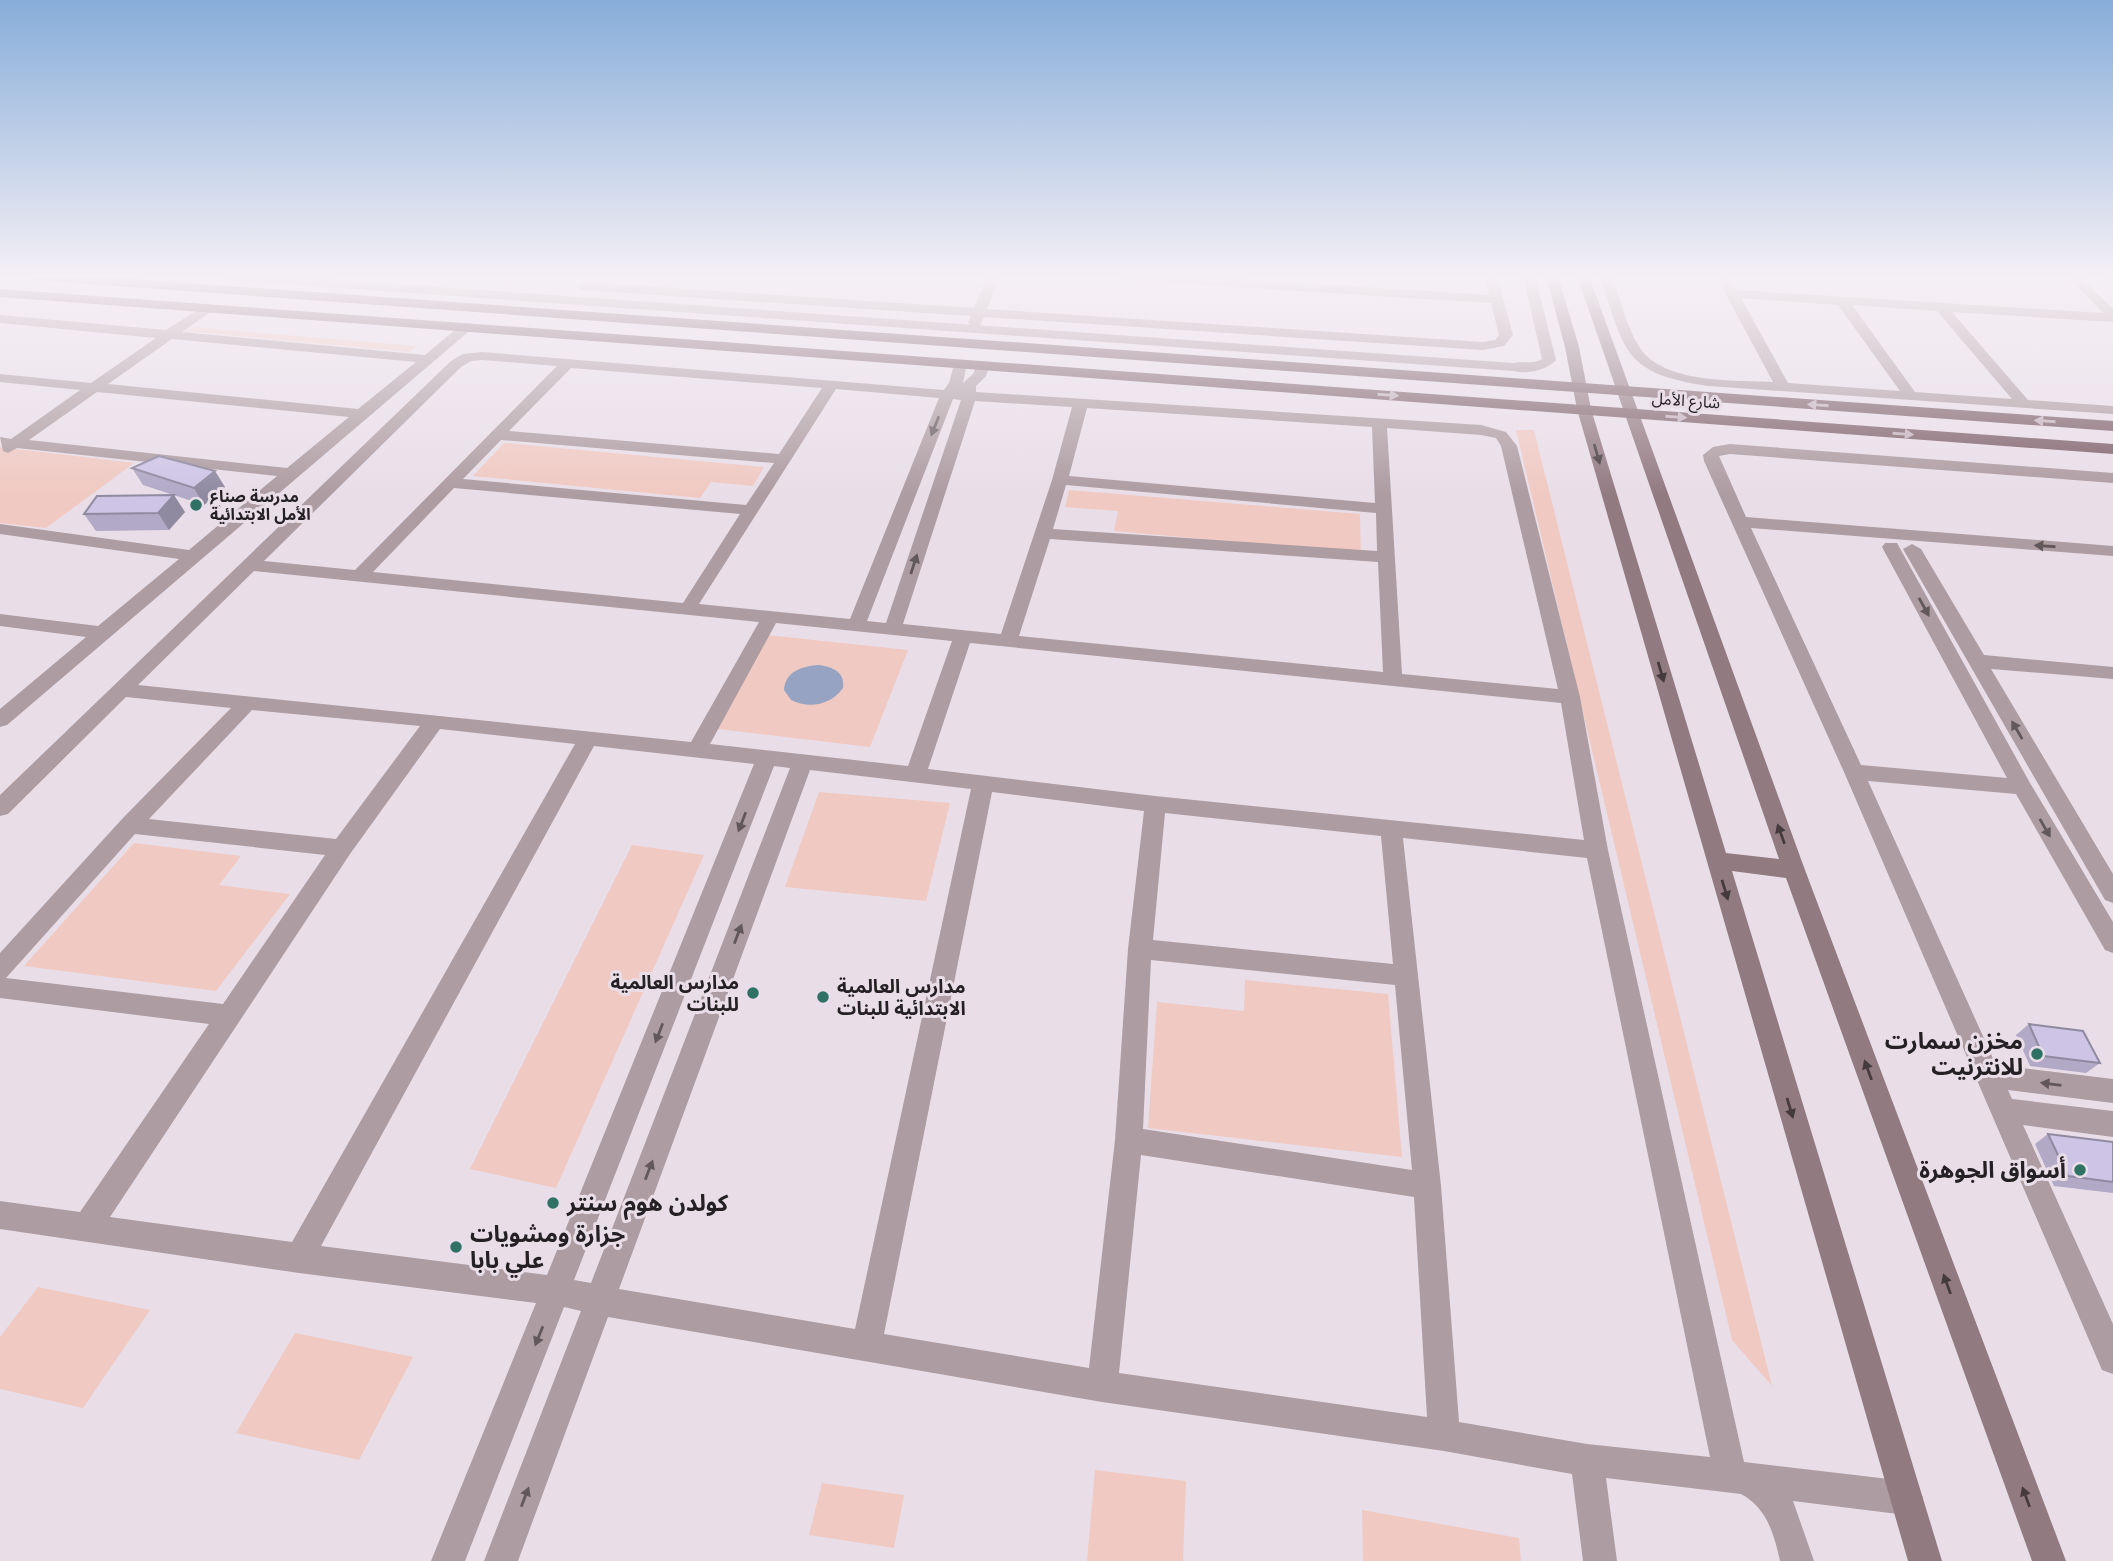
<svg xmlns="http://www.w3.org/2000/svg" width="2113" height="1561" font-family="'Varela Round','Noto Sans Arabic',sans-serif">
	<rect width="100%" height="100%" fill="#e9dee8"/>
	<g fill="#f0c9c2">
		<path d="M 192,327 L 416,346 L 410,352 L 185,331 Z"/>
		<path d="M 1516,430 L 1534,430 L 1772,1386 L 1732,1340 Z"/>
		<path d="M 504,443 L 764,467 L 753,486 L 711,482 L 700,498 L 473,476 Z"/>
		<path d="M 0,447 L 134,463 L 46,528 L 0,523 Z"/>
		<path d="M 1069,490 L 1360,514 L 1361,553 L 1114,531 L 1118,511 L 1065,507 Z"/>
		<path d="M 767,635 L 908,650 L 870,747 L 718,729 Z"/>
		<path d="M 819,792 L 950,803 L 926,901 L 785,887 Z"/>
		<path d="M 134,843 L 241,856 L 219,885 L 290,894 L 216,991 L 24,966 Z"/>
		<path d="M 632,845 L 704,855 L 556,1188 L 470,1169 Z"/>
		<path d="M 1245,980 L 1388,994 L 1402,1157 L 1148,1128 L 1157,1002 L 1244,1011 Z"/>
		<path d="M 38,1287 L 150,1310 L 83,1408 L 0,1389 L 0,1337 Z"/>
		<path d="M 295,1333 L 413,1357 L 359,1460 L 236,1433 Z"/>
		<path d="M 1095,1470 L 1186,1481 L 1183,1561 L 1087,1561 Z"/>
		<path d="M 822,1483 L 904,1495 L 894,1548 L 809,1535 Z"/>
		<path d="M 1362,1510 L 1519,1538 L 1521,1561 L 1363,1561 Z"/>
	</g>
	<path fill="#96a3c2" d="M 819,665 C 833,667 845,672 843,688 C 831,705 809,709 791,700 L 784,690 C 785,671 803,666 819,665 Z"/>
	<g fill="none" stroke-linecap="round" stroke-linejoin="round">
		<g fill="#ad9ca1" fill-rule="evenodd">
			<path d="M 988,276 L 1000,276 L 987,309 L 1483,342 L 1495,340 L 1499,335 L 1491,303 L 1123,280 L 1117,276 L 1189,276 L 1489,295 L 1485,276 L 1497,276 L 1513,335 L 1504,346 L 1483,350 L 984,317 L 980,326 L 975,327 L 968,323 L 971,316 L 582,290 L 576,286 L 582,282 L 974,308 Z"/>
			<path d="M 1523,276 L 1535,276 L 1556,360 C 1545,372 1518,377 1506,367 C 1516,358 1531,366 1542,359 Z"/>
			<path d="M 1600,276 L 1612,276 C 1621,300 1626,327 1640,348 C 1664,384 1735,380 1773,382 L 1716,276 L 1728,276 L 1736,290 L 2103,313 L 2067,276 L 2080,276 L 2113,309 L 2113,322 L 1952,312 L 2028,400 L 2113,406 L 2113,414 L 1708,386 C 1622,373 1625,351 1600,276 ZM 1741,298 L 1838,305 L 1900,391 L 1788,383 ZM 1852,305 L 1937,311 L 2012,399 L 1915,392 Z"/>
			<path d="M 2101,276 L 2113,276 L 2113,281 L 2103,279 Z"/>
			<path d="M 207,304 L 212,305 L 212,311 L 182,332 L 425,355 L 462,324 L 472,324 L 474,327 L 7,725 L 0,727 L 0,709 L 86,637 L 0,626 L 0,614 L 98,626 L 179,559 L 0,534 L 0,524 L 189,550 L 277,476 L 17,448 L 8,453 L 3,451 L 0,437 L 11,439 L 80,390 L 0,382 L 0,374 L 91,383 L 156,338 L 0,323 L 0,315 L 166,330 ZM 172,339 L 416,362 L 358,409 L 108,384 ZM 97,392 L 349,417 L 287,468 L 29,440 Z"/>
			<path d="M 482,352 L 944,390 L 949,383 L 955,361 L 960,360 L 967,364 L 963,383 L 973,374 L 978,362 L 983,361 L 990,365 L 986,376 L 976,386 L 976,392 L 1481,425 L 1506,432 L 1517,446 L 1580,697 L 1608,850 L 1744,1462 L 1906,1481 L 1918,1486 L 1923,1498 L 1918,1510 L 1906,1515 L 1793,1501 L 1814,1561 L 1780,1561 C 1774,1534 1767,1508 1741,1494 L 1606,1478 L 1617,1561 L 1583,1561 L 1572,1474 L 1444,1451 L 1102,1402 L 608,1317 L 518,1561 L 484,1561 L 581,1311 L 564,1307 L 465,1561 L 431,1561 L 536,1303 L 299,1273 L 0,1229 L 0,1201 L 80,1212 L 209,1024 L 0,998 L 0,953 L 122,819 L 231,708 L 126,697 L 8,814 L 0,816 L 0,795 L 451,361 L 463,354 ZM 482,360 L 557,366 L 355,570 L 264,561 L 461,367 L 471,361 ZM 571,368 L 822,388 L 779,454 L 509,431 ZM 836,389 L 939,398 L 850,619 L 699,604 ZM 953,399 L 961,400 L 886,623 L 867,621 ZM 975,401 L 1072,407 L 1052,480 L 1001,634 L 903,624 ZM 1087,408 L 1372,427 L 1375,503 L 1069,476 ZM 1387,428 L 1481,435 L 1496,438 L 1501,446 L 1558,689 L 1402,674 ZM 501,440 L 774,463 L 746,505 L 463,479 ZM 1066,485 L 1376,513 L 1377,551 L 1053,529 ZM 454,488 L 740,514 L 683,603 L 373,572 ZM 1050,539 L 1378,562 L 1383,672 L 1019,636 ZM 254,571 L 759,622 L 691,742 L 138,685 ZM 776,623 L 952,641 L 908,766 L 710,744 ZM 970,643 L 1561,703 L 1584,840 L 1155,796 L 928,769 ZM 252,710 L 420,726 L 336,839 L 149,819 ZM 440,729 L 575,744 L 292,1242 L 110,1217 L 350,854 ZM 594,746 L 754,764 L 547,1275 L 321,1246 ZM 774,766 L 790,768 L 591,1283 L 574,1280 ZM 810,770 L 971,789 L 855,1329 L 619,1289 ZM 992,792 L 1144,811 L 1128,949 L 1115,1140 L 1089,1368 L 884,1334 ZM 1165,813 L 1381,836 L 1393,964 L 1153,940 ZM 135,834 L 325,855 L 223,1004 L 6,978 ZM 1403,838 L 1587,858 L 1710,1457 L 1587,1444 L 1459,1422 L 1441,1186 ZM 1151,960 L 1395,985 L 1412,1170 L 1143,1129 ZM 1141,1155 L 1414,1197 L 1427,1417 L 1119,1373 Z"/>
			<path d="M 1730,444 L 2113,473 L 2113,483 L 1730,454 L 1719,456 L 1746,517 L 2113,546 L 2113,556 L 1751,528 L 1861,765 L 2007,778 L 1882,547 L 1885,543 L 1897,543 L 2030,783 L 2113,922 L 2113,953 L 2105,950 L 2016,794 L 1868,781 L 1996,1065 L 2113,1079 L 2113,1103 L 2008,1090 L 2012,1099 L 2113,1111 L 2113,1137 L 2023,1125 L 2113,1324 L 2113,1374 L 2102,1370 L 1844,772 L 1704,461 L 1703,455 L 1713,447 Z"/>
			<path d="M 1912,544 L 1921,549 L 1984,655 L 2113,667 L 2113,679 L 1991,669 L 2113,874 L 2113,903 L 2105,900 L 1903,549 Z"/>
		</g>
		<path fill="#ad9ca1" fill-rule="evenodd" d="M 220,276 L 283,276 L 1513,363 L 1520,367 L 1513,371 L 226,280 Z"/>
		<path fill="#927a81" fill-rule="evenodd" d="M 1546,276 L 1558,276 L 1579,347 L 1591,409 L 1726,853 L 1779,859 L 1577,276 L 1589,276 L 1805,870 L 2066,1561 L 2032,1561 L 1786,878 L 1732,871 L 1942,1561 L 1908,1561 L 1577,409 L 1565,347 Z"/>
		<g fill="#7f616a" fill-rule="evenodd">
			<path d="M 28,276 L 90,276 L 2113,421 L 2113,431 L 34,280 Z"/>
			<path d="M 0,289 L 2113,444 L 2113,454 L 0,297 Z"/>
		</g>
	</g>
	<g fill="#b1a9c6">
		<path d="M 132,468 L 225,487 L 204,505 L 143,485 Z"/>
		<path d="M 185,512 L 169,530 L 96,531 L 84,514 Z"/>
		<path d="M 2029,1024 L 2100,1063 L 2086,1073 L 2030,1066 L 2016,1035 Z"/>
		<path d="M 2048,1134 L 2113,1142 L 2113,1193 L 2054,1186 L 2035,1144 Z"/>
	</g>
	<g fill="#908aa1">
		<path d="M 215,471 L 225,487 L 204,505 L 194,488 Z"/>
		<path d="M 174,495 L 185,512 L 169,530 L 158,513 Z"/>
	</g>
	<g fill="#cec5e6" stroke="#908aa1" stroke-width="2">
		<path d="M 159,456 L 215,471 L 194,488 L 132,468 Z"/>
		<path d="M 174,495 L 158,513 L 84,514 L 97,496 Z"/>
		<path d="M 2029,1024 L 2083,1031 L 2100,1063 L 2043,1056 Z"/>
		<path d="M 2048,1134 L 2113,1142 L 2113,1182 L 2068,1176 Z"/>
	</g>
	<defs><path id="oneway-solid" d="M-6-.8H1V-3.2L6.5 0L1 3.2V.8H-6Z" transform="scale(1.75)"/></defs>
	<g fill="#c4b2bc">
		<use href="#oneway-solid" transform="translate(1388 395) rotate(4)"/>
		<use href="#oneway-solid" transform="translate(1818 405) rotate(-176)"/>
		<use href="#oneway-solid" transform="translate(1676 417) rotate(4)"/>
		<use href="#oneway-solid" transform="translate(2045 421) rotate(-176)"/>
		<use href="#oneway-solid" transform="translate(1903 434) rotate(4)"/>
	</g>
	<g fill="#62585c">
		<use href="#oneway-solid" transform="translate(935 426) rotate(112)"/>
		<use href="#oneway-solid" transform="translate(2045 546) rotate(-176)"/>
		<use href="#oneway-solid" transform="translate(914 564) rotate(-72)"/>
		<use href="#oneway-solid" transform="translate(1924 607) rotate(61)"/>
		<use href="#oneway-solid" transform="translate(2017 730) rotate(-120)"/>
		<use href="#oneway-solid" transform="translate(742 822) rotate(111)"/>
		<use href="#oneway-solid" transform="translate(2045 828) rotate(60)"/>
		<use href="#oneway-solid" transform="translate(738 934) rotate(-69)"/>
		<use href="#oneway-solid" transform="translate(659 1033) rotate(111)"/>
		<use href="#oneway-solid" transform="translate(2051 1084) rotate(-173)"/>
		<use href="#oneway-solid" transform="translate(649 1170) rotate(-69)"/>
		<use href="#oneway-solid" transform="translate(539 1336) rotate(112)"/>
		<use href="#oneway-solid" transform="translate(525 1497) rotate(-69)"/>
	</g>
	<g fill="#453b3f">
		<use href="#oneway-solid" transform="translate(1597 454) rotate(74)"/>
		<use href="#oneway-solid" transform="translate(1661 672) rotate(74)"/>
		<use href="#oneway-solid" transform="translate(1781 834) rotate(-110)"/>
		<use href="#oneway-solid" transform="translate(1725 890) rotate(73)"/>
		<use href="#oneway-solid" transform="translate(1868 1070) rotate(-110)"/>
		<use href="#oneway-solid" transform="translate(1790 1108) rotate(73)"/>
		<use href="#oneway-solid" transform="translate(1947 1284) rotate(-110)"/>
		<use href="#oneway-solid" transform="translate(2026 1497) rotate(-110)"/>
	</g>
	<linearGradient id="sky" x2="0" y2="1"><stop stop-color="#87add9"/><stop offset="0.56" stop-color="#f5f0f5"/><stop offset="1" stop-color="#f5f0f5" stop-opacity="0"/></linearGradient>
	<rect width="2113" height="495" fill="url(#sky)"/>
	<g fill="#2f7263" stroke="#e9dee8" stroke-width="2.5">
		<circle cx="196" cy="505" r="7"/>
		<circle cx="753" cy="993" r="7"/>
		<circle cx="823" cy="997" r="7"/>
		<circle cx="2037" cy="1054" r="7"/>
		<circle cx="2080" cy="1170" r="7"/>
		<circle cx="553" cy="1203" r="7"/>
		<circle cx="456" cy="1247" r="7"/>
	</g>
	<g text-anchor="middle" stroke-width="6" stroke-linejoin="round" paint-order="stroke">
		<g font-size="16" fill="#242023" stroke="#e9dee8">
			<text transform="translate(1686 400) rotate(4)" y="6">شارع الأمل</text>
		</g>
		<g font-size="16" font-weight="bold" fill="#242023" stroke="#e9dee8" text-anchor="start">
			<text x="210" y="502">مدرسة صناع<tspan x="210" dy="18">الأمل الابتدائية</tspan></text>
		</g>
		<g font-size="19" font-weight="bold" fill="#242023" stroke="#e9dee8" text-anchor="end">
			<text x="739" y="989">مدارس العالمية<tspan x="739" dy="22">للبنات</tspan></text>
			<text x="837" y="993" text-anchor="start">مدارس العالمية<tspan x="837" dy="22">الابتدائية للبنات</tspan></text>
		</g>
		<g font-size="23" font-weight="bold" fill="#242023" stroke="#e9dee8" text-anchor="end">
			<text x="2023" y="1049">مخزن سمارت<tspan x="2023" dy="26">للانترنيت</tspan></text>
			<text x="2066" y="1178">أسواق الجوهرة</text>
			<text x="567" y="1211" text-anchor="start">كولدن هوم سنتر</text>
			<text x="470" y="1242" text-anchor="start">جزارة ومشويات<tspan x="470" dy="26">علي بابا</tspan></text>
		</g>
	</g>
</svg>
